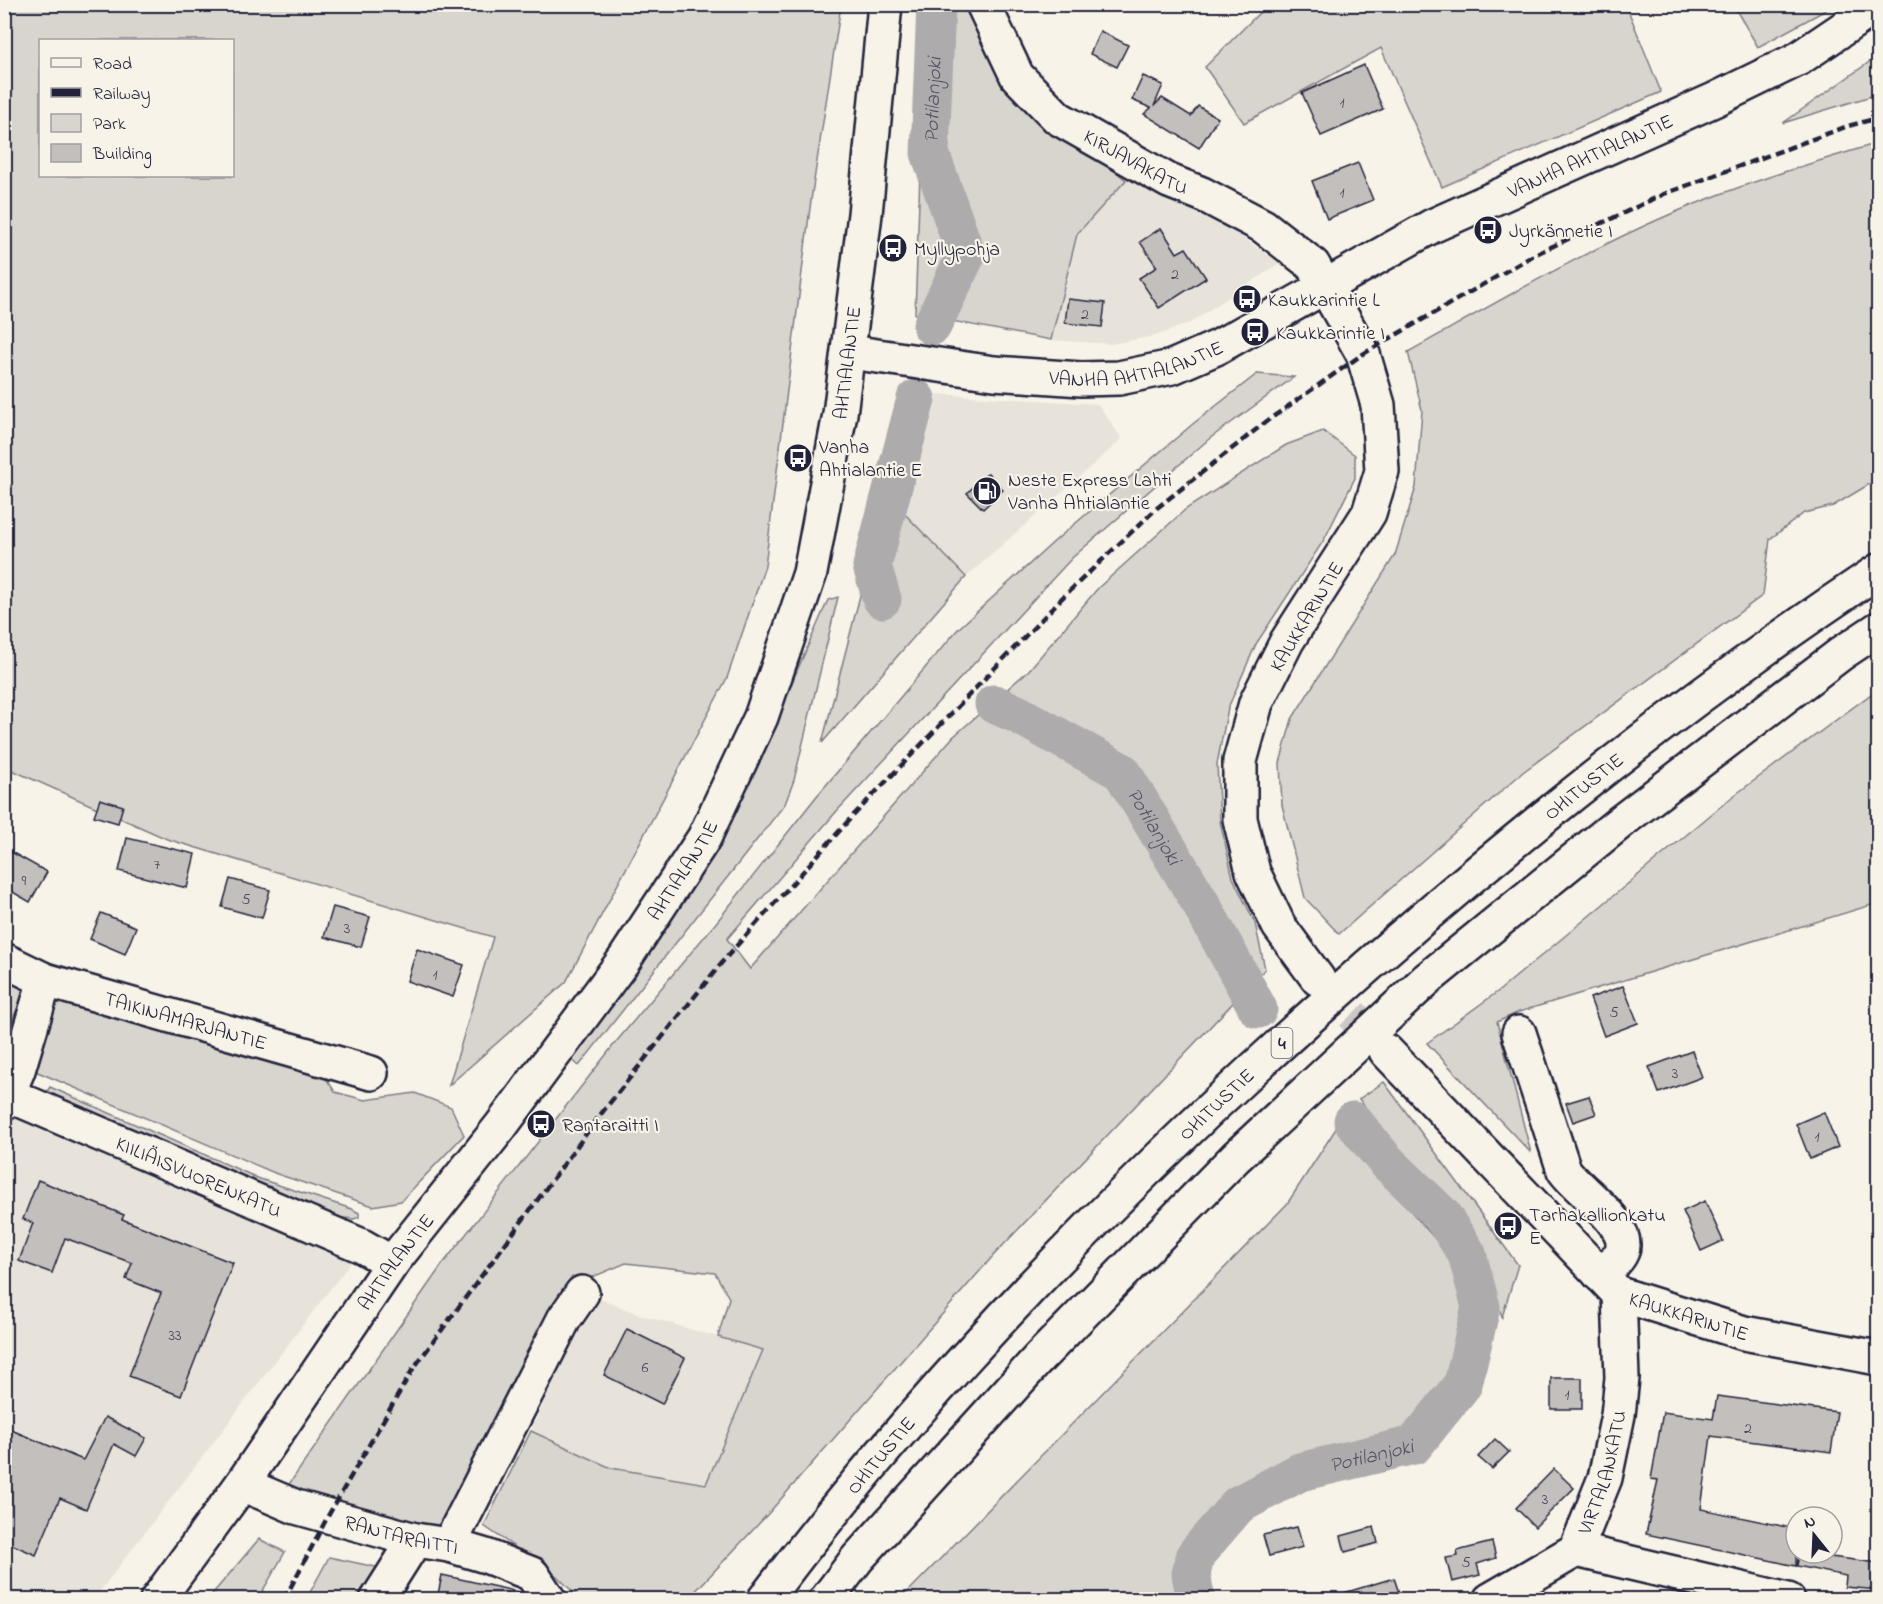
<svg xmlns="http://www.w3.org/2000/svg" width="1883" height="1604" font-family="'Indie Flower',sans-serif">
	<rect width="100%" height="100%" fill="#f7f3e8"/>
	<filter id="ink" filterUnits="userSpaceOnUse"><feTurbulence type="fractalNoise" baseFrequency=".0167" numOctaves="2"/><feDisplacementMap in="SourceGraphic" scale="12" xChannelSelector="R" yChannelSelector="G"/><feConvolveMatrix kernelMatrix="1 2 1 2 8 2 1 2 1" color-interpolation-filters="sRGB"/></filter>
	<g filter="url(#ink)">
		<g fill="#e7e3db" fill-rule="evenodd">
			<path d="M 1126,180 L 1205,212 L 1280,263 L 1190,323 L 1155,336 L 1111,344 L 1051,340 L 1077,234 Z"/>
			<path d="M 922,393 L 1098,404 L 1122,439 L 966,577 L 894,502 Z"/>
			<path d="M 4,1112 L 351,1262 L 94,1599 L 5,1599 Z"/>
			<path d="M 600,1299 L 641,1315 L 763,1350 L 706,1484 L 611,1468 L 531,1431 L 584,1313 ZM 627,1329 L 685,1358 L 662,1403 L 604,1375 Z"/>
		</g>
		<g fill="#d8d5cf" stroke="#7d7c85" stroke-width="1.5" fill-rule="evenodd">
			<path d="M 4,5 L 841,5 L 811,200 L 765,566 L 727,678 L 566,982 L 449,1085 L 493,937 L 167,839 L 5,767 ZM 40,40 L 232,40 L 232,176 L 40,176 Z"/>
			<path d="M 926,5 L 967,5 L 980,38 L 1010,86 L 1126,180 L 1077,234 L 1051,340 L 915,314 Z"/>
			<path d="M 1267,5 L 1626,5 L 1661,92 L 1442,187 L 1381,48 L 1244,123 L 1205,67 Z"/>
			<path d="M 1733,5 L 1835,5 L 1758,47 Z"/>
			<path d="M 1878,56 L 1878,94 L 1783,123 Z"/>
			<path d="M 1878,143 L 1878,479 L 1833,506 L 1804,513 L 1770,539 L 1763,595 L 1523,772 L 1339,934 L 1305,898 L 1282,805 L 1280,763 L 1292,719 L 1395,555 L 1416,487 L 1422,410 L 1408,352 C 1494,304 1580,253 1671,214 C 1738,185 1808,164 1878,143 Z"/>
			<path d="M 1257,374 L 1294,377 L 1209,439 L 1072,558 L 836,812 L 727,939 L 750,969 L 953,737 L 1029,670 L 1098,588 L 1186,509 L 1286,445 L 1323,431 L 1355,455 L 1355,478 L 1324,540 L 1256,644 L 1228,708 L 1217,764 L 1220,821 L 1233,878 L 1255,923 L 1265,969 L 993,1256 L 767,1515 L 688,1599 L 580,1599 L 557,1576 L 484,1526 L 531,1431 L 611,1468 L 706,1484 L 763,1350 L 718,1337 L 729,1298 L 715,1273 L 626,1263 L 578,1283 L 537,1330 L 527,1369 L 458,1517 L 432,1527 L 360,1513 L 287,1487 L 442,1265 L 616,1042 L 715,924 L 816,797 L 958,629 L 1057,539 L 1194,423 Z"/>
			<path d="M 900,509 L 966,577 L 822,743 L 863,584 Z"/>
			<path d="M 838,597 L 794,780 L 785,804 L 579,1066 L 570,1058 L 592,1030 L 733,817 L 828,600 Z"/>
			<path d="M 1878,689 L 1878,903 L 1519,1012 L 1497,1022 L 1531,1153 L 1427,1043 L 1500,990 L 1732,797 Z"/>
			<path d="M 5,975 L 28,985 L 5,1036 Z"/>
			<path d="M 64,995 L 318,1066 L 335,1092 L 365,1100 L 415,1093 L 451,1107 L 464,1135 L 401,1201 L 373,1206 L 277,1174 L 26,1067 L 55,1000 Z"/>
			<path d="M 1384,1082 L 1518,1265 L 1502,1317 L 1472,1231 L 1396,1149 L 1359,1099 Z"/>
			<path d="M 50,1087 L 260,1179 L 352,1209 L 359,1213 L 359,1217 L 354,1219 L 326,1216 L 42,1099 Z"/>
			<path d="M 1337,1127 L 1458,1265 L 1466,1311 L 1450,1374 L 1400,1434 L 1291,1457 L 1228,1499 L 1173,1573 L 1185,1599 L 901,1599 L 1287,1204 Z"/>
			<path d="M 259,1539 L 285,1552 L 258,1599 L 208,1599 Z"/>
			<path d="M 329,1557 L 385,1569 L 362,1599 L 306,1600 Z"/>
		</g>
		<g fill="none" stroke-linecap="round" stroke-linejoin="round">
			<g stroke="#aeabad" stroke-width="39">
				<path id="s1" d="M 932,326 L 966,255 L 930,153 L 936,4"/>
				<path d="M 882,599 L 872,566 L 916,399"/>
				<path id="s2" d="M 994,704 L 1017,714 L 1122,772 L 1200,902 L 1258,1009"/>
				<path id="s3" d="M 1196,1600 L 1191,1574 L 1196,1554 L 1238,1505 L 1300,1472 L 1414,1445 L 1463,1384 L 1481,1307 L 1467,1254 L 1441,1214 L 1385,1160 L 1353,1121"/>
			</g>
		</g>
		<g fill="#c2bfbd" stroke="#22223b" stroke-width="1.5">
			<path d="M 1100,31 L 1128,45 L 1117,67 L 1090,54 Z"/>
			<path d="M 1364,65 L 1383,109 L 1321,136 L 1302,93 Z"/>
			<path d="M 1143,76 L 1163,85 L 1154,106 L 1162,98 L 1191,116 L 1198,106 L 1218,118 L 1199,148 L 1144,114 L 1151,108 L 1132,100 Z"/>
			<path d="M 1358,163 L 1373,200 L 1327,219 L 1312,181 Z"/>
			<path d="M 1161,228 L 1177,253 L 1186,248 L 1206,278 L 1159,308 L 1139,278 L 1157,267 L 1140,242 Z"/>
			<path d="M 1068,299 L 1105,303 L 1102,327 L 1065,323 Z"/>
			<path d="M 988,473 L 1003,490 L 983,509 L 967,493 Z"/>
			<path d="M 100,799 L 123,806 L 118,823 L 94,816 Z"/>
			<path d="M 127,838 L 195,854 L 187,888 L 119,871 Z"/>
			<path d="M 4,848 L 47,872 L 30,902 L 4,887 Z"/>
			<path d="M 230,879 L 270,890 L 262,918 L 222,907 Z"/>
			<path d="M 333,907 L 370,917 L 361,947 L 324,937 Z"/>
			<path d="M 101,913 L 136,927 L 125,954 L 90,939 Z"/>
			<path d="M 417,949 L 464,965 L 453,997 L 407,981 Z"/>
			<path d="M 1623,986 L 1638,1023 L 1604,1036 L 1590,998 Z"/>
			<path d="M 1692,1051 L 1702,1077 L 1659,1093 L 1649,1067 Z"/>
			<path d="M 1589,1096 L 1596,1114 L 1573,1122 L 1566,1103 Z"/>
			<path d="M 1824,1112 L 1838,1147 L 1810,1159 L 1796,1124 Z"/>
			<path d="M 38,1180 L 124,1215 L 122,1219 L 233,1263 L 181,1396 L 129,1376 L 161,1293 L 126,1279 L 132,1263 L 65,1238 L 52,1273 L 19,1261 L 33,1223 L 23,1219 Z"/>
			<path d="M 1705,1201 L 1723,1241 L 1701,1251 L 1683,1211 Z"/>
			<path d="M 627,1329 L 685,1358 L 662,1404 L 604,1375 Z"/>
			<rect x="1551" y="1378" width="31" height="31"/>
			<path d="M 1717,1396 L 1837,1412 L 1831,1452 L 1711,1436 L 1701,1509 L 1796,1529 L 1796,1566 L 1646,1534 L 1658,1480 L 1651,1479 L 1663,1412 L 1713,1419 Z"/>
			<path d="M 105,1417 L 146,1438 L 136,1456 L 114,1444 L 86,1509 L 60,1498 L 36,1555 L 4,1541 L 4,1427 L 83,1460 Z"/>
			<path d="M 1495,1439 L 1509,1452 L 1492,1469 L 1478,1457 Z"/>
			<path d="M 1554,1469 L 1574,1488 L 1535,1527 L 1516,1508 Z"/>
			<path d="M 1297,1527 L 1303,1547 L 1269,1556 L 1263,1535 Z"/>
			<path d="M 1374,1527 L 1378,1543 L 1345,1552 L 1341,1536 Z"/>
			<path d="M 1492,1542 L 1496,1558 L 1477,1564 L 1480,1575 L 1452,1582 L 1446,1558 L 1458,1556 L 1457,1551 Z"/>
			<path d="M 1799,1553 L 1878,1563 L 1878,1590 L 1845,1587 L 1846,1576 L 1797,1566 Z"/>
			<path d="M 442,1575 L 519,1592 L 518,1599 L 437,1599 Z"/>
			<path d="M 1394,1578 L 1401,1599 L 1338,1599 L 1337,1595 Z"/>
		</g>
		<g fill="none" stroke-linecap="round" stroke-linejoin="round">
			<path stroke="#ccc9c5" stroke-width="33" stroke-dasharray="33 16" stroke-linecap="butt" d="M 1318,979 L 1386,1051"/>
			<g stroke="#22223b" stroke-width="38">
				<g id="minor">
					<path id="s4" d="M 983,4 L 1017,76 L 1058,118 L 1169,181 L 1202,194 L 1263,226 L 1313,265 L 1363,354 L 1378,405 L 1382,471 L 1369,513 L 1287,641 L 1256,703 L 1240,761 L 1240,819 L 1253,872 L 1279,926 L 1318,979"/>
					<path id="s5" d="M 850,352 L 994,373 L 1081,379 L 1119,378 L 1172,367 L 1218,347 L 1432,226 L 1714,100 L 1798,59 L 1878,5"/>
					<path id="s6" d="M 4,960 L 45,980 L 371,1073"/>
					<path d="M 1519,1033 L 1564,1170 C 1578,1191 1631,1223 1622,1251 C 1618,1261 1607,1269 1600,1275"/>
					<path id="s7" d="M 1386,1051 L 1619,1294 L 1744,1333 L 1878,1358"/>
					<path id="s8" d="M 4,1093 L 362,1246 L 392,1263"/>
					<path d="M 4,1103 L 18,1070 L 45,980"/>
					<path id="s9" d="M 242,1484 L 296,1507 L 415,1540 L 449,1545 L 486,1556 L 532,1574 L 549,1600"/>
					<path d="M 449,1545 L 564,1319 L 582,1293"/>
					<path d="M 1576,1550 L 1788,1600"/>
					<path d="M 377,1600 L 415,1540"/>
					<path id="s10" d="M 1490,1600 L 1576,1550 L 1605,1478 L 1618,1415 L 1622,1378 L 1619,1294"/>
				</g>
			</g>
			<g stroke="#22223b" stroke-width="38">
				<g id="major">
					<path id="s11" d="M 157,1600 L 242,1484 L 392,1263 L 501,1126 L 624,960 L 704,838 L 761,717 L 810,573 L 840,414 L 865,214 L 885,4"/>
				</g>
			</g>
			<g stroke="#22223b" stroke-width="38">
				<g id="highway">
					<path id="s12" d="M 764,1600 C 924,1388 1110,1197 1307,1020 C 1488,857 1676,705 1878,571"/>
					<path d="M 826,1600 L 857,1559 L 1039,1358 L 1236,1157 L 1426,980 L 1623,820 L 1842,653 L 1878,629"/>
				</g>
			</g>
			<use href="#minor" stroke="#f7f3e8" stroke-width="33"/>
			<use href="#major" stroke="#f7f3e8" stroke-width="33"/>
			<use href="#highway" stroke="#f7f3e8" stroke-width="33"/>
			<path stroke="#22223b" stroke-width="4.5" stroke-dasharray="9 4.5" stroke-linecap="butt" d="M 284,1600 L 328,1516 L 413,1369 L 597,1119 L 723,961 L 850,819 L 1062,598 L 1157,508 L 1267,421 L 1363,354 L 1534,255 L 1664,194 L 1848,126 L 1878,118"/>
		</g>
	</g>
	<defs>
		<g id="bus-disc" transform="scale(1.5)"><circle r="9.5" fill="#22223b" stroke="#f7f3e8"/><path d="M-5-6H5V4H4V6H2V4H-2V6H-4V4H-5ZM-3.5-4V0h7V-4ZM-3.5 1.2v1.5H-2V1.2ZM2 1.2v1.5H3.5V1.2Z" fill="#fff"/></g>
		<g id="fuel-disc" transform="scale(1.5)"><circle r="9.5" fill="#22223b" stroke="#f7f3e8"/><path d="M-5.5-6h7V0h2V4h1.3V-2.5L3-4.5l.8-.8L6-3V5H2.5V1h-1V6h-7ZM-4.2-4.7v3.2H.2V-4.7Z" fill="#fff"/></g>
	</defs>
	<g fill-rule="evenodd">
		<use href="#bus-disc" x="1488" y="230"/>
		<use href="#bus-disc" x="893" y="248"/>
		<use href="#bus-disc" x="1247" y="299"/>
		<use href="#bus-disc" x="1255" y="332"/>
		<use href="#bus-disc" x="798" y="458"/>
		<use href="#fuel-disc" x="987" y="491"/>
		<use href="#bus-disc" x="541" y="1124"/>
		<use href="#bus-disc" x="1508" y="1226"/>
	</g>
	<g text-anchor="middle" stroke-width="4.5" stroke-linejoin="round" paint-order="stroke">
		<g font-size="16" fill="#4a495c">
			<text x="1342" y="107">1</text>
			<text x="1342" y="197">1</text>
			<text x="1175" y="279">2</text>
			<text x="1085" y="319">2</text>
			<text x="157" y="869">7</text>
			<text x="24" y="885">9</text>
			<text x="246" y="904">5</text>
			<text x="347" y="933">3</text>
			<text x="435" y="979">1</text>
			<text x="1614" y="1017">5</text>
			<text x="1675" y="1078">3</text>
			<text x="1817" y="1141">1</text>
			<text x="175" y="1340">33</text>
			<text x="645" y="1372">6</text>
			<text x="1567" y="1399">1</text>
			<text x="1748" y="1433">2</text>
			<text x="1545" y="1504">3</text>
			<text x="1466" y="1567">5</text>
		</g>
		<rect fill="#f7f3e8" stroke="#62616f" stroke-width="1.5" x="1271.5" y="1028" width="21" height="30" rx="4.5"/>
		<g font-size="18" font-weight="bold" fill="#22223b">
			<text x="1282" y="1049">4</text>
		</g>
		<g font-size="20" fill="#22223b" stroke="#f7f3e8">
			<text dy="7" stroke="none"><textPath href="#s5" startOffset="794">VANHA AHTIALANTIE</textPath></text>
			<text dy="7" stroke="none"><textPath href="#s4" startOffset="228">KIRJAVAKATU</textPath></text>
			<text dy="7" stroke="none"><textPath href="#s5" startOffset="290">VANHA AHTIALANTIE</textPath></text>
			<text dy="7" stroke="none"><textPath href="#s11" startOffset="1438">AHTIALANTIE</textPath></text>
			<text transform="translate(1306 616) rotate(-59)" y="7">KAUKKARINTIE</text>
			<text dy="7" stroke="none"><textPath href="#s12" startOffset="1158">OHITUSTIE</textPath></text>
			<text dy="7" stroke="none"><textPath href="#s11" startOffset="900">AHTIALANTIE</textPath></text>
			<text dy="7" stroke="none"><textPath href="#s6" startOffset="192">TAIKINAMARJANTIE</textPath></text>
			<text dy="7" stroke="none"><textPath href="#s12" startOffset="672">OHITUSTIE</textPath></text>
			<text dy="7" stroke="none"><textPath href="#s8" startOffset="212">KIILIÄISVUORENKATU</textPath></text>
			<text dy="7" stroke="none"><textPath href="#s11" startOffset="414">AHTIALANTIE</textPath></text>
			<text dy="7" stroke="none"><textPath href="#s7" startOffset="410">KAUKKARINTIE</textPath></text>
			<text dy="7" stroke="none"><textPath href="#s12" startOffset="186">OHITUSTIE</textPath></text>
			<text dy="7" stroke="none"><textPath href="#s10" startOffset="182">VIRTALANKATU</textPath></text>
			<text dy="7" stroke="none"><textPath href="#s9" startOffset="168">RANTARAITTI</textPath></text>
		</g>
		<g font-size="20" fill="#22223b" stroke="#f7f3e8" text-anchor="start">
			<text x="1509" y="237">Jyrkännetie I</text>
			<text x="914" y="255">Myllypohja</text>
			<text x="1268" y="306">Kaukkarintie L</text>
			<text x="1276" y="339">Kaukkarintie I</text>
			<text x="819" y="453">Vanha<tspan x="819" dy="23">Ahtialantie E</tspan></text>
			<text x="1008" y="486">Neste Express Lahti<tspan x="1008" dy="23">Vanha Ahtialantie</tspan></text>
			<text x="562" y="1131">Rantaraitti I</text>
			<text x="1529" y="1221">Tarhakallionkatu<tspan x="1529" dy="23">E</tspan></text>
		</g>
		<g font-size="21" font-style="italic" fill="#535263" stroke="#f7f3e8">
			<text dy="7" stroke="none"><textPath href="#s1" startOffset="240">Potilanjoki</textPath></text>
			<text dy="7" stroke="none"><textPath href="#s2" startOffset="208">Potilanjoki</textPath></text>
			<text dy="7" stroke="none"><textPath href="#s3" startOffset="255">Potilanjoki</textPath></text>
		</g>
	</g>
	<rect width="1883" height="1604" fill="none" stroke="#f7f3e8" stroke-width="24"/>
	<rect x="12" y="12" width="1859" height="1580" fill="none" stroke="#22223b" stroke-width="2" filter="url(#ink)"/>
	<rect x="39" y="39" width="195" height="138" fill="#f7f3e8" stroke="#a29fa3" stroke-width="1.5"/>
	<rect x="51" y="58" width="30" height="9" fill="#f7f3e8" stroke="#a29fa3" stroke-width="1.5"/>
	<text x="93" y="69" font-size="18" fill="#22223b">Road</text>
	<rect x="51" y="88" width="30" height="9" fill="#22223b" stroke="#a29fa3" stroke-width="1.5"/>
	<text x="93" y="99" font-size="18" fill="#22223b">Railway</text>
	<rect x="51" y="114" width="30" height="18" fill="#d8d5cf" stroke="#a29fa3" stroke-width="1.5"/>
	<text x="93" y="129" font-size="18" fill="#22223b">Park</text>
	<rect x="51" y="144" width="30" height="18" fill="#c2bfbd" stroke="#a29fa3" stroke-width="1.5"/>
	<text x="93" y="159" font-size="18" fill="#22223b">Building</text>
	<g transform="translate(1814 1535) rotate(342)"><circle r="28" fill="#f7f3e8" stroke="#a29fa3" stroke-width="1.5"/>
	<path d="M0-4.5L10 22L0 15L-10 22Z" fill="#22223b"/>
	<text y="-9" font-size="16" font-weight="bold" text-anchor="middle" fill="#22223b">N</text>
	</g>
</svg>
